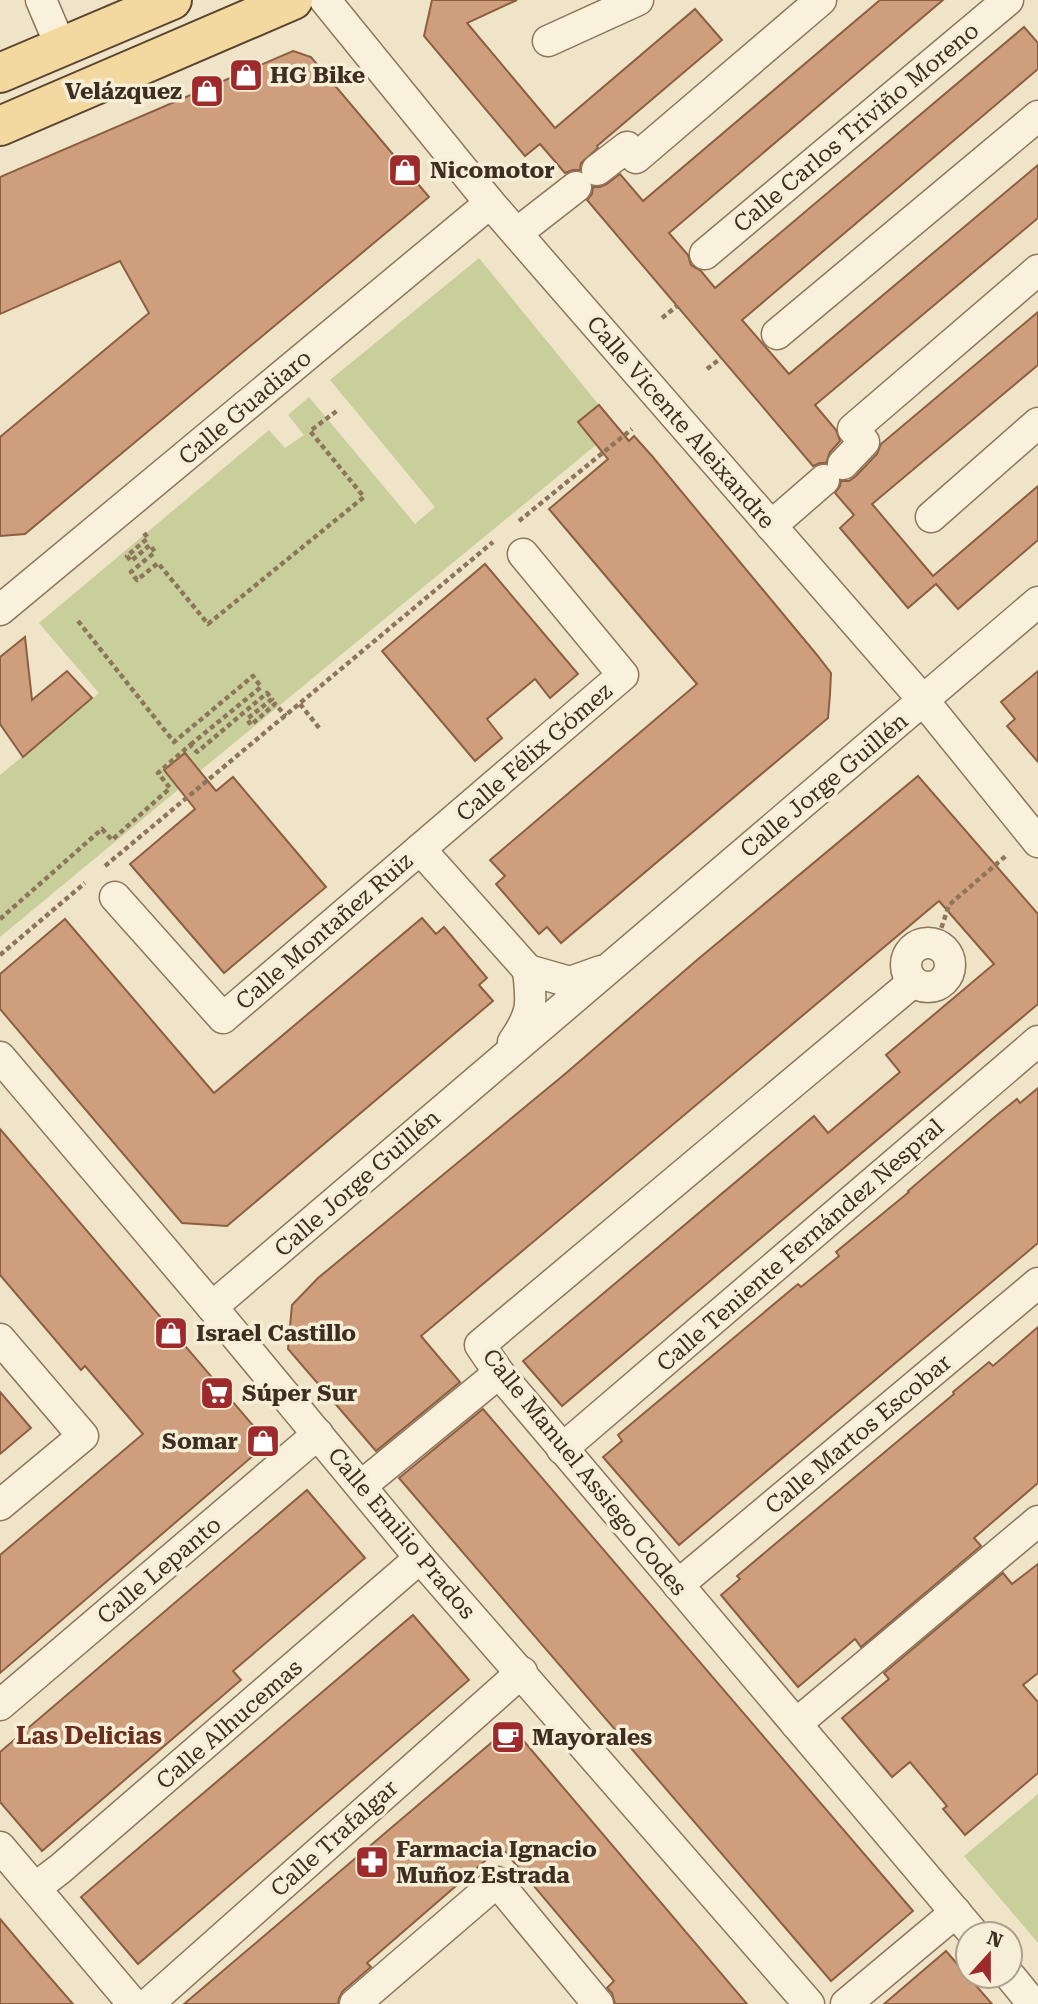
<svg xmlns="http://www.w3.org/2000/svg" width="1038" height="2004" font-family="'Roboto Serif',serif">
	<rect width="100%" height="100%" fill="#f0e4c8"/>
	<g fill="#c9cf9b">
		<path d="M 479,258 L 599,405 L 578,422 L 596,445 L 200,771 L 184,753 L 164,770 L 179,789 L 0,937 L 0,775 L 99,693 L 39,623 L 269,430 L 285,448 L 304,435 L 288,415 L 309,397 L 415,524 L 435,507 L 330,380 Z"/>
		<path d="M 1038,1794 L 1038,1943 L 964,1856 Z"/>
	</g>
	<g fill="#cf9f7d" stroke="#8d5f41" stroke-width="2">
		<path d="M 432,0 L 517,0 L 467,23 L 555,128 L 695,9 L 722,40 L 597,146 L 598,148 L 581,163 L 580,170 L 573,170 L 565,173 L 540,144 L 525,156 L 424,36 Z"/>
		<path d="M 880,0 L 943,0 L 669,233 L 688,255 L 691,265 L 701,271 L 715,288 L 1024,27 L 1038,43 L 1038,69 L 742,320 L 789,374 L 1038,165 L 1038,218 L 815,405 L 836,430 L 840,441 L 830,452 L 826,463 L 820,463 L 813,466 L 587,200 L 592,194 L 593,187 L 600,187 L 607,184 L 620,174 L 643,201 Z"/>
		<path d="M 293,51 L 311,57 L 429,197 L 25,534 L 0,536 L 0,437 L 149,313 L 120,261 L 0,314 L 0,177 Z"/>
		<path d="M 1038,312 L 1038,365 L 872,504 L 933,576 L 1038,486 L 1038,540 L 958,609 L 936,584 L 908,608 L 840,528 L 854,515 L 835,493 L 840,486 L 841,481 L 849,481 L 856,476 L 877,454 L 881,444 Z"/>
		<path d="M 599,405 L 629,441 L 634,436 L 652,456 L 817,655 L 831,673 L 830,694 L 828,718 L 561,943 L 547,927 L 539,934 L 496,884 L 505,876 L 490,860 L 697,684 L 549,509 L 608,459 L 578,422 Z"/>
		<path d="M 485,564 L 578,674 L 550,698 L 535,679 L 487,719 L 502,738 L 475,761 L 382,651 Z"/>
		<path d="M 25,637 L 32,700 L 67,671 L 92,698 L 23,757 L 0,724 L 0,657 Z"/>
		<path d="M 1038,671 L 1038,762 L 1007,726 L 1015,719 L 1001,702 Z"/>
		<path d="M 185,753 L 216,791 L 233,777 L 326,887 L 224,973 L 130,864 L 195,809 L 164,770 Z"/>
		<path d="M 918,776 L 1038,914 L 1038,1004 L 562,1406 L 523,1361 L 814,1116 L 828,1133 L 900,1072 L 886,1055 L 994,964 L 939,901 L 421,1336 L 460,1382 L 376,1451 L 288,1349 L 292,1305 L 318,1278 L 565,1074 L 697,960 Z"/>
		<path d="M 422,918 L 436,934 L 444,927 L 487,978 L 479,985 L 493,1001 L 227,1226 L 182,1223 L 0,1009 L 0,974 L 65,919 L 214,1093 Z"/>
		<path d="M 1038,1088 L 1038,1243 L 679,1545 L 603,1457 L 622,1441 L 618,1435 L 780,1299 L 798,1284 L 801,1287 L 839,1256 L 836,1252 L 909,1192 L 908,1191 L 997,1115 L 1017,1099 L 1020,1103 Z"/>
		<path d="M 0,1129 L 268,1443 L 0,1673 L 0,1555 L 143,1434 L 85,1366 L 81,1370 L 0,1275 Z"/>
		<path d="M 1038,1327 L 1038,1483 L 974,1538 L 981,1546 L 861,1647 L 855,1639 L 798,1687 L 721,1595 L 740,1579 L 737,1576 L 954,1394 L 953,1392 L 989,1362 L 993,1366 Z"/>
		<path d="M 0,1392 L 31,1428 L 0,1454 Z"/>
		<path d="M 483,1409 L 913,1911 L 831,1981 L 399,1478 Z"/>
		<path d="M 307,1490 L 365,1558 L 233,1671 L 241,1680 L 42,1851 L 0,1802 L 0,1752 Z"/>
		<path d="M 1038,1564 L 1038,1673 L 1023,1685 L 1038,1702 L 1038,1773 L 965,1835 L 943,1809 L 947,1806 L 910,1762 L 892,1777 L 842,1718 L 889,1679 L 884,1673 L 1003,1573 L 1012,1584 Z"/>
		<path d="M 413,1615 L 469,1680 L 138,1964 L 81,1897 Z"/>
		<path d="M 511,1726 L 747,2004 L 615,2004 L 612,1993 L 607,1988 L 614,1981 L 501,1847 L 367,1963 L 371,1967 L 343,1991 L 339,1998 L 338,2004 L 184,2004 Z"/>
		<path d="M 0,1919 L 33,1958 L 73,2004 L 0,2004 Z"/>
		<path d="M 946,1951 L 992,2004 L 884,2004 Z"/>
	</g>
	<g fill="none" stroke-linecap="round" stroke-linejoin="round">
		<g stroke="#8d765c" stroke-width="33">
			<g id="minor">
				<path d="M 41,0 L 61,47"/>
				<path d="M 325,0 L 490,203 L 923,700 L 1038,842"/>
				<path d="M 548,41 L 638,0"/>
				<path d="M 597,170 L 627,147 L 636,158 L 821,0"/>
				<path d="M 517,233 L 576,187"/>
				<path d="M 705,254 L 1008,0"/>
				<path d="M 777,334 L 1038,116"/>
				<path d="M 843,464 L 864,442 L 853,429 L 1038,270"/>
				<path d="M 931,517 L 1038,423"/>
				<path d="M 771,526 L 824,480"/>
				<path d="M 0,610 L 490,203"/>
				<path d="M 420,849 L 528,970"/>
				<path d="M 115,897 L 223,1018 L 623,675 L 523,554"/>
				<circle cx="928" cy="965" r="22"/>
				<path d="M 528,970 L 570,982 L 601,971"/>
				<path d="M 913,982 L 480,1345 L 499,1373 L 974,1934"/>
				<path d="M 513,1042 C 533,1013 532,1004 528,970"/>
				<path d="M 0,1057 L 212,1307 L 420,1558 L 809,2004"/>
				<path d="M 212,1307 L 1038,602"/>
				<path d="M 0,1339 L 83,1436 L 0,1505"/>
				<path d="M 562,1449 L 1038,1041"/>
				<path d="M 361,1486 L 499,1373"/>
				<path d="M 678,1585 L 1038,1283"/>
				<path d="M 0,1705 L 318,1434"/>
				<path d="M 796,1724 L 1038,1521"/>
				<path d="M 0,1847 L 133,2004"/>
				<path d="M 35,1888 L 60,1869 L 420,1558"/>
				<path d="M 1010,1976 L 1033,2004"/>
				<path d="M 148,2004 L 522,1672"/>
				<path d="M 355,2004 L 497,1882 L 598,2004"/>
				<path d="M 846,2004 L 956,1912"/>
			</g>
		</g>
		<g stroke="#5b4430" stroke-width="42">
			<g id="primary">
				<path d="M 0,73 L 172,0"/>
				<path d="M 0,126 L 293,0"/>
			</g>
		</g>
		<g stroke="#8d765c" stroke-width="4.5" stroke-dasharray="5 3.5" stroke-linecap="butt">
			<path d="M 662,318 L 677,306"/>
			<path d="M 707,369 L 721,358"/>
			<path d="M 519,521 L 632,429"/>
			<path d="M 144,533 L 148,538 L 127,556 L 131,561 L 150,545 L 155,552 L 131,572 L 137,580 L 158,563 L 208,624 L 364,497 L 310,431 L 338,410"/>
			<path d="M 78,621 L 174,742 L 253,676 L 261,687 L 190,745"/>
			<path d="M 300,704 L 320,729"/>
			<path d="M 105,866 L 493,542"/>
			<path d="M 0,919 L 102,829 L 112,840 L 170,788 L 158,773 L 190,745 L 197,752 L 267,693 L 272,699 L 247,719 L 251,725 L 275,704 L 286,716"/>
			<path d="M 936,944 L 949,905 L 1008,854"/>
			<path d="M 0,955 L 85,883"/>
		</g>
		<use href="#minor" stroke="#faf1dc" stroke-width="30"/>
		<use href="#primary" stroke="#f3d9a0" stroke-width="38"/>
	</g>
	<defs>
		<g id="shop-square" transform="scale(1.75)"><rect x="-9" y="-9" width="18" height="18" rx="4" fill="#9e2a2b" stroke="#f7eed8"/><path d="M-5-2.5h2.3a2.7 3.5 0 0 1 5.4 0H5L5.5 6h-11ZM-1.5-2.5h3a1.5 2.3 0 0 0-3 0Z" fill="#fff"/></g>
		<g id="supermarket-square" transform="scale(1.75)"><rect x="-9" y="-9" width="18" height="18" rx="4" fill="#9e2a2b" stroke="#f7eed8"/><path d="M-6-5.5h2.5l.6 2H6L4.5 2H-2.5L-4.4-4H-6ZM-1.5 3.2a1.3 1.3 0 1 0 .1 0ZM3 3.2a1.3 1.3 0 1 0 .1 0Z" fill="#fff"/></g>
		<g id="cafe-square" transform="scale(1.75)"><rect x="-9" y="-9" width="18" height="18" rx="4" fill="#9e2a2b" stroke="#f7eed8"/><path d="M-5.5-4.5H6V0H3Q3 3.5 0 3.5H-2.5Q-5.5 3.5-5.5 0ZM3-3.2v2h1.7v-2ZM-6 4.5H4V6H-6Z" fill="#fff"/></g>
		<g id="pharmacy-square" transform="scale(1.75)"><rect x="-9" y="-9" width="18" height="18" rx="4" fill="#9e2a2b" stroke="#f7eed8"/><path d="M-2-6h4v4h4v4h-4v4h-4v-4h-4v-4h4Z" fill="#fff"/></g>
	</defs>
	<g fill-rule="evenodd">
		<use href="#shop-square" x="246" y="75"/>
		<use href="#shop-square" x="207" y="91"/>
		<use href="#shop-square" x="405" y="170"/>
		<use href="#shop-square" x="171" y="1333"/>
		<use href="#supermarket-square" x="217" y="1393"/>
		<use href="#shop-square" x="263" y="1441"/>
		<use href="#cafe-square" x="508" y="1737"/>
		<use href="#pharmacy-square" x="372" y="1862"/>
	</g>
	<g text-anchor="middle" stroke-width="7" stroke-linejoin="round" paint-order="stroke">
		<g font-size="23" font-weight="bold" fill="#3d2e20" stroke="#f7eed8" text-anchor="start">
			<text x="270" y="83">HG Bike</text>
			<text x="182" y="99" text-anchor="end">Velázquez</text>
			<text x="430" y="178">Nicomotor</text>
			<text x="196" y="1341">Israel Castillo</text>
			<text x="242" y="1401">Súper Sur</text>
			<text x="238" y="1449" text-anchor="end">Somar</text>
			<text x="532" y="1745">Mayorales</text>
			<text x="396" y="1857">Farmacia Ignacio<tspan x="396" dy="26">Muñoz Estrada</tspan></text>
		</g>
		<g font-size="23" fill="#3d2e20" stroke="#f7eed8">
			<text transform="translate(856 127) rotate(-40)" y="8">Calle Carlos Triviño Moreno</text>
			<text transform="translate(245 407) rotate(-40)" y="8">Calle Guadiaro</text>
			<text transform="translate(681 422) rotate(49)" y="8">Calle Vicente Aleixandre</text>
			<text transform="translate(534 752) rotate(-41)" y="8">Calle Félix Gómez</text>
			<text transform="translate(824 785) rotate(-40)" y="8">Calle Jorge Guillén</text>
			<text transform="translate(324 931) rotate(-41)" y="8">Calle Montañez Ruiz</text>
			<text transform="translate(357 1183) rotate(-41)" y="8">Calle Jorge Guillén</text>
			<text transform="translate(800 1245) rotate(-41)" y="8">Calle Teniente Fernández Nespral</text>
			<text transform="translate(858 1434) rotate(-40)" y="8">Calle Martos Escobar</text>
			<text transform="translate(585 1472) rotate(51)" y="8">Calle Manuel Assiego Codes</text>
			<text transform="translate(402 1533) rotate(50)" y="8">Calle Emilio Prados</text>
			<text transform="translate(159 1570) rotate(-40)" y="8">Calle Lepanto</text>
			<text transform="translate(229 1724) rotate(-41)" y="8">Calle Alhucemas</text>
			<text transform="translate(334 1838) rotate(-42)" y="8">Calle Trafalgar</text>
		</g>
		<g font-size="24" font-weight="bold" fill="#6b2e1e" stroke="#f7eed8">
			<text x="89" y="1744">Las Delicias</text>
		</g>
	</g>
	<g transform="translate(989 1955) rotate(21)"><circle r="33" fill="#f7eed8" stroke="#ada18e" stroke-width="2"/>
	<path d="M0-5L12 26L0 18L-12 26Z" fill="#9e2a2b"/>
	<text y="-10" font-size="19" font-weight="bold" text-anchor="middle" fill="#3d2e20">N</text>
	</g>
</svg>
